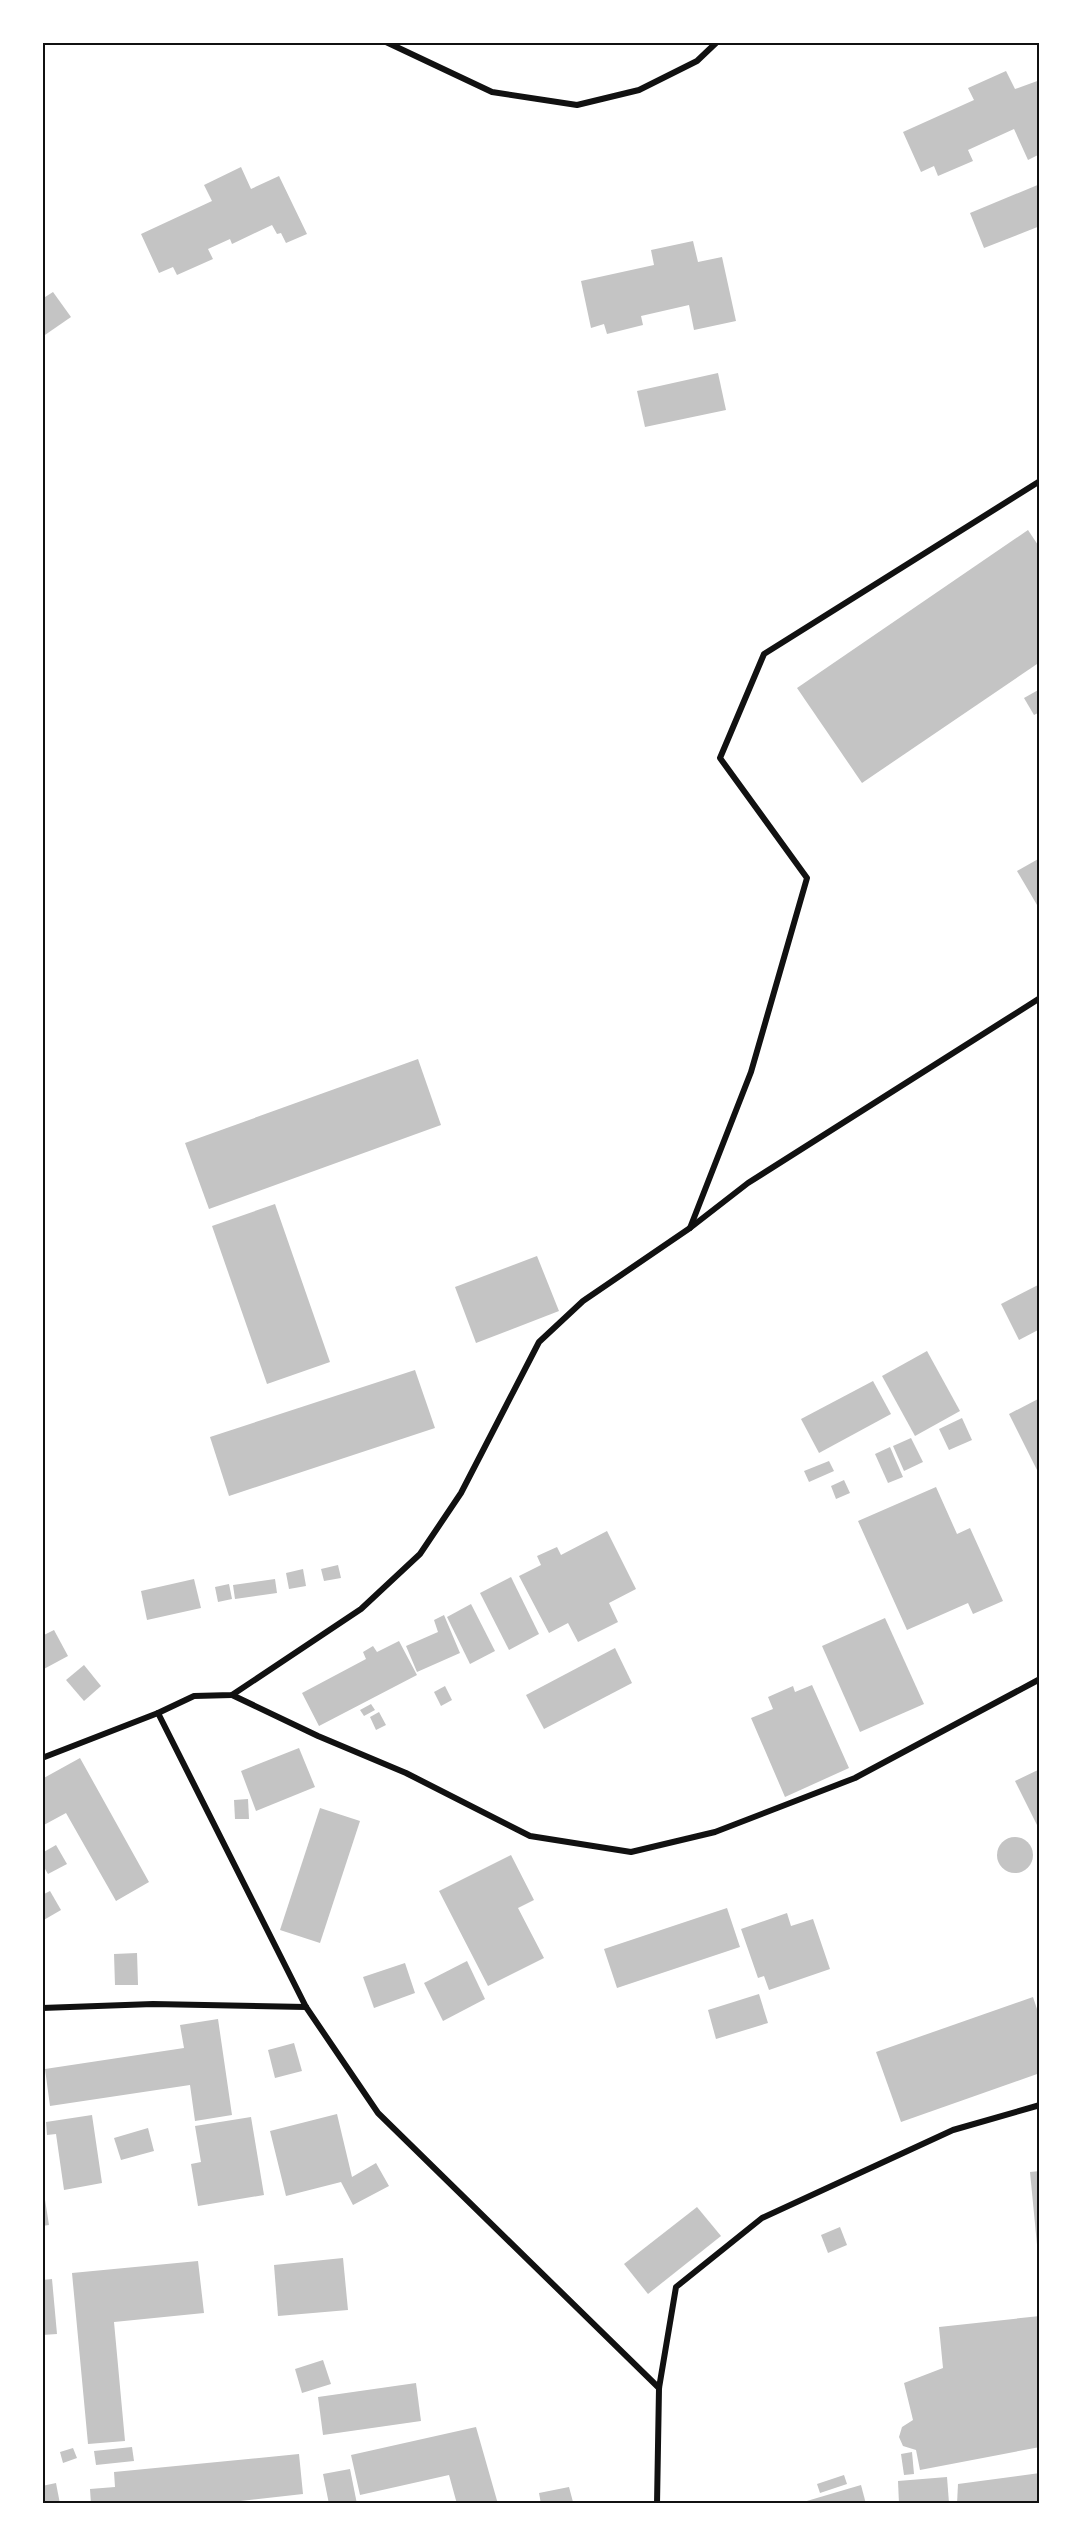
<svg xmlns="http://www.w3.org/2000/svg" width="1082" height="2546" font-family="'DejaVu Sans',sans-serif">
	<rect width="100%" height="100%" fill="#fff"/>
	<g fill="#c4c4c4">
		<path d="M 1006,71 L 1015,89 L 1040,80 L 1040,154 L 1028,160 L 1014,129 L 968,150 L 973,161 L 938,176 L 934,166 L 921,172 L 903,132 L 974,100 L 968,88 Z"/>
		<path d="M 241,167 L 251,189 L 279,176 L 307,234 L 286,243 L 281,233 L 277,234 L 272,225 L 232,244 L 230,239 L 208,249 L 213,259 L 177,275 L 173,267 L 159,273 L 141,234 L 212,201 L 204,185 Z"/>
		<path d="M 1040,184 L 1040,226 L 984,248 L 970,213 Z"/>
		<path d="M 693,241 L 698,262 L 722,257 L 736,321 L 694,330 L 689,305 L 641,316 L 643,325 L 607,334 L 604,324 L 591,328 L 581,281 L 654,265 L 651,250 Z"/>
		<path d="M 53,292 L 71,317 L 42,337 L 42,299 Z"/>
		<path d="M 718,373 L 726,410 L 645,427 L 637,391 Z"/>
		<path d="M 1028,530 L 1040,548 L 1040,662 L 862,783 L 797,688 Z"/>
		<path d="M 1040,689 L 1040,712 L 1034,715 L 1024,698 Z"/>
		<path d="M 1040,858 L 1040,910 L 1017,871 Z"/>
		<path d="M 418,1059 L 441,1125 L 209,1209 L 185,1143 Z"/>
		<path d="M 275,1204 L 330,1362 L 267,1384 L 212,1226 Z"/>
		<path d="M 537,1256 L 559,1311 L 476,1343 L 455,1287 Z"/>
		<path d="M 1040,1284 L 1040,1329 L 1019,1340 L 1001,1304 Z"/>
		<path d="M 927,1351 L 960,1411 L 915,1436 L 882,1376 Z"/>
		<path d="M 415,1370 L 435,1428 L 229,1496 L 210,1437 Z"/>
		<path d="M 873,1381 L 891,1414 L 819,1453 L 801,1419 Z"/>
		<path d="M 1040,1398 L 1040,1476 L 1009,1414 Z"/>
		<path d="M 962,1418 L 972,1440 L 949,1450 L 939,1429 Z"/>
		<path d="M 911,1438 L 923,1462 L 904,1471 L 893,1446 Z"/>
		<path d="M 890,1447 L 903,1477 L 888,1483 L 875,1454 Z"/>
		<path d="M 829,1461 L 834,1471 L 809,1482 L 804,1471 Z"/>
		<path d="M 844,1480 L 850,1493 L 836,1499 L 831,1486 Z"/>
		<path d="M 936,1487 L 957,1534 L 970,1528 L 1003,1601 L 973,1614 L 968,1603 L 907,1630 L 858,1521 Z"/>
		<path d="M 607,1531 L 636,1589 L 609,1603 L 618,1622 L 578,1642 L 568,1623 L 549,1633 L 519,1576 L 541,1565 L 537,1556 L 557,1547 L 561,1555 Z"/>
		<path d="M 338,1565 L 341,1578 L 324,1581 L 321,1569 Z"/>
		<path d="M 303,1569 L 306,1586 L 289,1589 L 286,1573 Z"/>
		<path d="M 511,1577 L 539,1634 L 509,1650 L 480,1593 Z"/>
		<path d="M 194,1579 L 201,1608 L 147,1620 L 141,1591 Z"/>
		<path d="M 275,1579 L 277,1593 L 235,1599 L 233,1585 Z"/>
		<path d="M 229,1584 L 232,1599 L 218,1602 L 215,1587 Z"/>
		<path d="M 471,1604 L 495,1651 L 470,1664 L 447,1617 Z"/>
		<path d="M 444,1615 L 460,1653 L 417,1672 L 406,1646 L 438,1632 L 434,1620 Z"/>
		<path d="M 885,1618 L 924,1704 L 860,1732 L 822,1646 Z"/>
		<path d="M 54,1630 L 68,1656 L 42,1670 L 42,1636 Z"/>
		<path d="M 399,1641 L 417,1675 L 319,1726 L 302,1693 L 366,1659 L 363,1652 L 373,1646 L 377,1652 Z"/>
		<path d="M 615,1648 L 632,1683 L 544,1729 L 526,1695 Z"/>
		<path d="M 84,1665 L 101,1686 L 84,1701 L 66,1680 Z"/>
		<path d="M 812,1685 L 849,1768 L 785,1797 L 751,1718 L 773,1709 L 768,1697 L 793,1686 L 795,1692 Z"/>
		<path d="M 445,1686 L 452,1700 L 441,1706 L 434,1692 Z"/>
		<path d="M 371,1704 L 375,1710 L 364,1716 L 360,1710 Z"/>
		<path d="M 379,1712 L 386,1725 L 376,1730 L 370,1717 Z"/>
		<path d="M 299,1748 L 315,1787 L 256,1811 L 241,1771 Z"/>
		<path d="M 80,1758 L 149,1882 L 116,1901 L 66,1813 L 42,1826 L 42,1779 Z"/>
		<path d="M 1040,1769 L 1040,1831 L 1015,1781 Z"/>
		<path d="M 248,1799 L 249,1819 L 235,1819 L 234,1800 Z"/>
		<path d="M 320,1808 L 360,1821 L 320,1943 L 280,1930 Z"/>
		<circle cx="1015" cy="1855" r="18"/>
		<path d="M 56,1845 L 67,1864 L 48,1874 L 42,1864 L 42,1853 Z"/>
		<path d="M 511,1855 L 534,1900 L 518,1908 L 544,1958 L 488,1986 L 439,1891 Z"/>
		<path d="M 50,1891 L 61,1910 L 42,1921 L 42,1895 Z"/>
		<path d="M 727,1908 L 740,1947 L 617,1988 L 604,1949 Z"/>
		<path d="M 787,1913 L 791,1926 L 813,1919 L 830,1969 L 769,1990 L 764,1976 L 758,1978 L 741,1929 Z"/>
		<path d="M 137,1953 L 138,1985 L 115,1985 L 114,1954 Z"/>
		<path d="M 467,1961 L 485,1999 L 443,2021 L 424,1983 Z"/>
		<path d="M 405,1963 L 415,1993 L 374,2008 L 363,1977 Z"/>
		<path d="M 759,1994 L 768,2023 L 716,2039 L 708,2010 Z"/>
		<path d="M 1033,1997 L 1040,2018 L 1040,2073 L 901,2122 L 876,2052 Z"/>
		<path d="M 218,2019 L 232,2115 L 195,2121 L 190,2085 L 50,2106 L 45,2069 L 184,2048 L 180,2025 Z"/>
		<path d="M 294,2043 L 302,2071 L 275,2078 L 268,2050 Z"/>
		<path d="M 337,2114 L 352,2177 L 376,2163 L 389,2186 L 353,2205 L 341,2182 L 286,2196 L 270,2131 Z"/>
		<path d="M 92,2115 L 102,2183 L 64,2190 L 56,2134 L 47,2135 L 46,2122 Z"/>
		<path d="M 251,2117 L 264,2195 L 198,2206 L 191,2164 L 201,2162 L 195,2126 Z"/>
		<path d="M 148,2128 L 154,2151 L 121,2160 L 114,2138 Z"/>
		<path d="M 1040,2171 L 1040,2255 L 1038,2255 L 1030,2172 Z"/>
		<path d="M 43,2187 L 49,2225 L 42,2226 L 42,2188 Z"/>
		<path d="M 697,2207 L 721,2236 L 648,2294 L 624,2264 Z"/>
		<path d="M 840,2227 L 847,2245 L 828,2253 L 821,2235 Z"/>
		<path d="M 343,2258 L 348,2310 L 278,2316 L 274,2265 Z"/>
		<path d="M 198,2261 L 204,2313 L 114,2322 L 125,2441 L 88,2444 L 72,2273 Z"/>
		<path d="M 52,2279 L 57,2334 L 42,2335 L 42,2280 Z"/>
		<path d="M 1040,2316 L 1040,2447 L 920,2470 L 916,2450 L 903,2446 L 899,2437 L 902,2427 L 913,2420 L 904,2383 L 943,2368 L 939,2327 Z"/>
		<path d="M 323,2360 L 331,2384 L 302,2393 L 295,2369 Z"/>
		<path d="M 416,2383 L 421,2421 L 323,2435 L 318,2397 Z"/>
		<path d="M 476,2427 L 498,2504 L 457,2504 L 449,2475 L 360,2495 L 351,2455 Z"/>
		<path d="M 132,2447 L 134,2461 L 96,2465 L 94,2451 Z"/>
		<path d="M 73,2448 L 77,2458 L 63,2463 L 60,2452 Z"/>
		<path d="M 912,2452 L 914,2474 L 904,2475 L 901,2454 Z"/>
		<path d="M 299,2454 L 303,2494 L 214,2504 L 91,2504 L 90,2489 L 115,2487 L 114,2472 Z"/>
		<path d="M 350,2469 L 357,2504 L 329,2504 L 323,2474 Z"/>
		<path d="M 1040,2473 L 1040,2504 L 957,2504 L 958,2484 Z"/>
		<path d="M 844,2475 L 847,2484 L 820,2493 L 817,2484 Z"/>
		<path d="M 947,2477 L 949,2503 L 899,2504 L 898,2481 Z"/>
		<path d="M 56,2483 L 60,2504 L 42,2504 L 42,2486 Z"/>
		<path d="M 861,2485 L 866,2504 L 800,2504 L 800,2503 Z"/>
		<path d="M 569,2487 L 573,2502 L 541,2504 L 539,2493 Z"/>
	</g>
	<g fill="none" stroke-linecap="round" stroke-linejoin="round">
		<g stroke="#111" stroke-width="6">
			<path d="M 386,42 L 492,92 L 577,105 L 639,90 L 697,61 L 717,42"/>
			<path d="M 690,1228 L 751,1072 L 807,878 L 720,758 L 764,654 L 1040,481"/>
			<path d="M 232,1695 L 318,1736 L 406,1773 L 530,1836 L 631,1852 L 715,1832 L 855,1778 L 1040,1679"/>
			<path d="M 42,1758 L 158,1713"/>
			<path d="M 42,2008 L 153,2004 L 306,2007"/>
			<path d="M 659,2388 L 378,2113 L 306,2007 L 158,1713 L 194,1696 L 232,1695 L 361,1609 L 420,1554 L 461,1493 L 539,1342 L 583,1301 L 690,1228 L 748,1183 L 1040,998"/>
			<path d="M 657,2504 L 659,2388 L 676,2287 L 762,2218 L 953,2130 L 1040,2105"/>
		</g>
	</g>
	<rect width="1082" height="2546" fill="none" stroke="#ffffff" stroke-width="87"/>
	<rect x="44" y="44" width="994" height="2458" fill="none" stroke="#111" stroke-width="2"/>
</svg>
